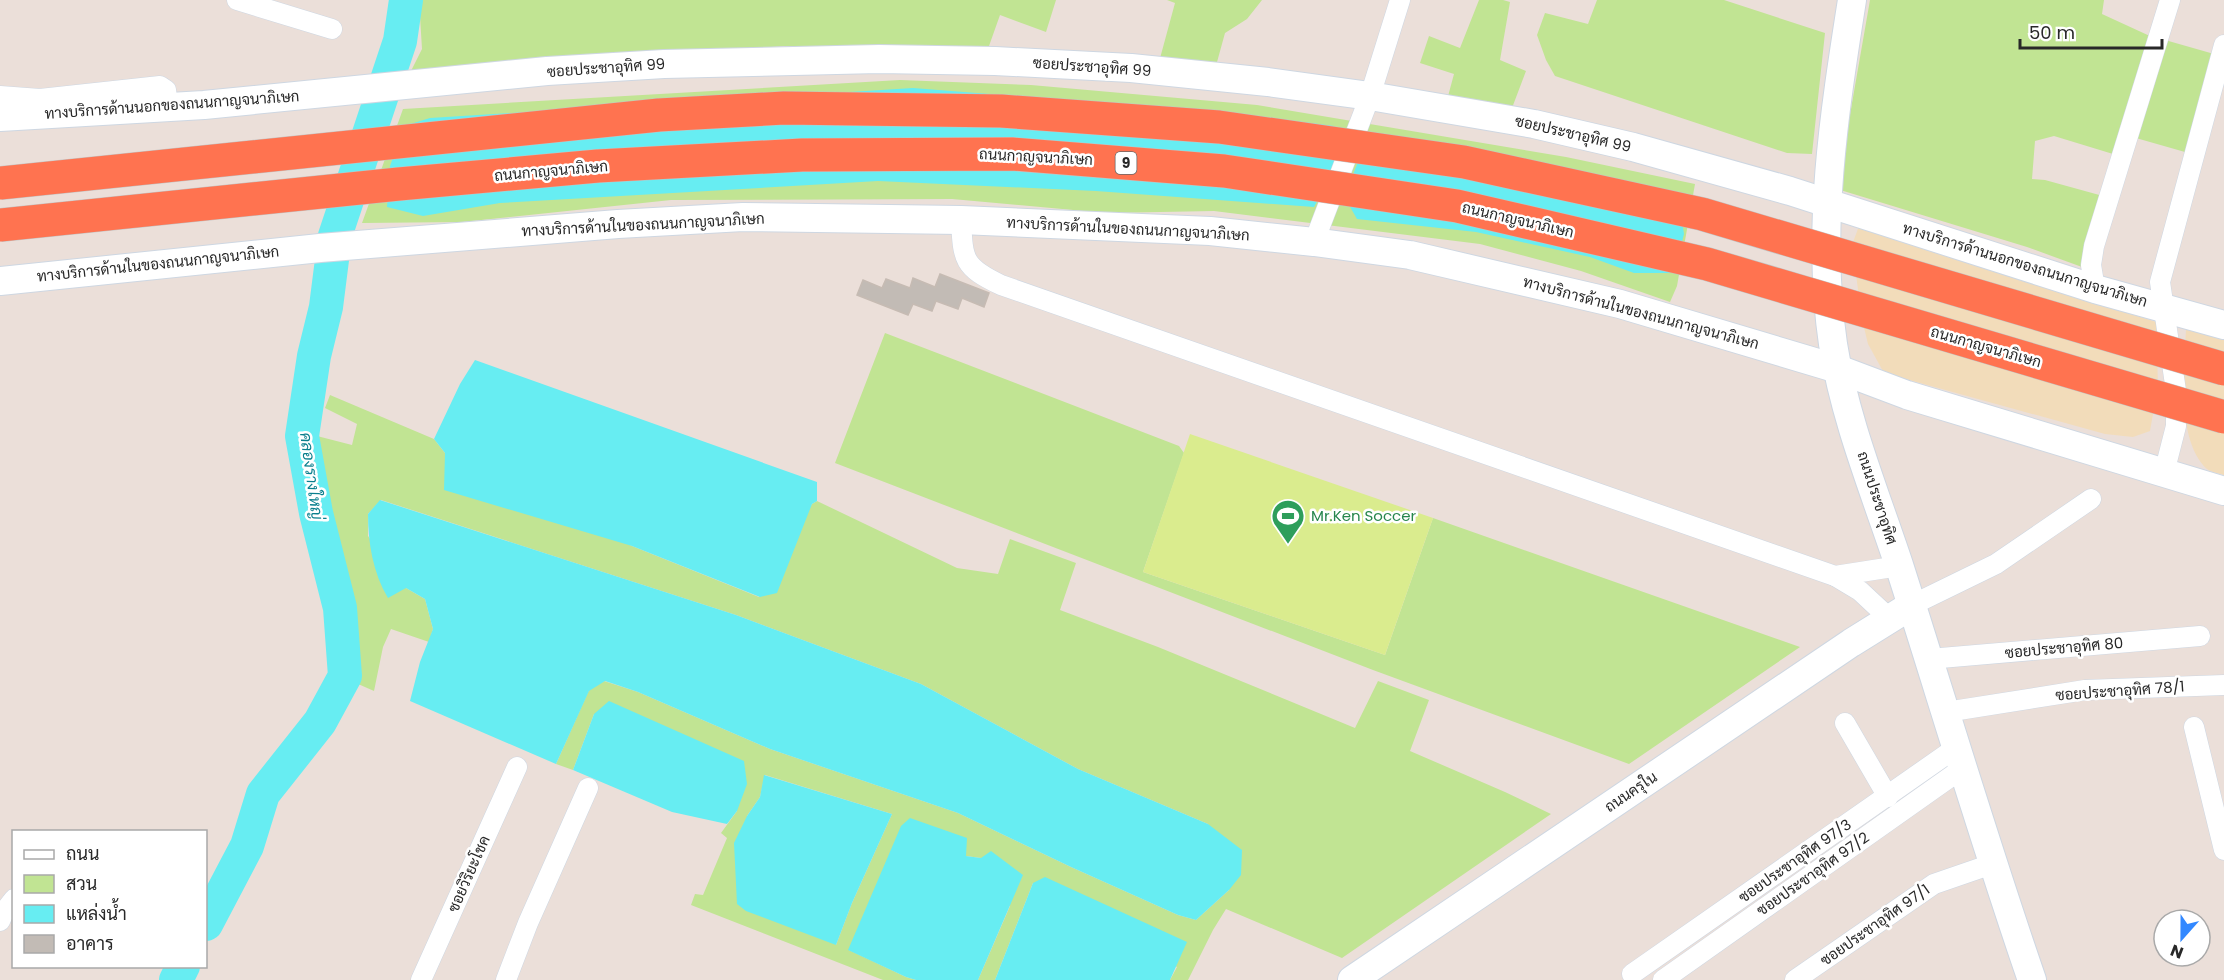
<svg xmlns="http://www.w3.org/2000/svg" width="2224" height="980" font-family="Poppins,Sarabun,sans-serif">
	<rect width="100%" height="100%" fill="#ebdfd9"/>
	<g fill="#c1e493" fill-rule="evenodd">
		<path d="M 419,0 L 1056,0 L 1046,32 L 1000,15 L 989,46 L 784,46 L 409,75 L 422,49 Z"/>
		<path d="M 1167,0 L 1262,0 L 1247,19 L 1225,33 L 1214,73 L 1159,62 L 1175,3 Z"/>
		<path d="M 1479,0 L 1503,0 L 1510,2 L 1500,60 L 1526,71 L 1512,108 L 1447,100 L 1454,74 L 1420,63 L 1429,36 L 1460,48 Z"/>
		<path d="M 1597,0 L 1724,0 L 1825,33 L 1812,154 L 1787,153 L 1555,76 L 1546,60 L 1537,35 L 1545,13 L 1588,24 Z"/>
		<path d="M 1870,0 L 2104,0 L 2102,14 L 2152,37 L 2113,154 L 2054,136 L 2035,141 L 2032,179 L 2045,180 L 2103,196 L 2082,267 L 2027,247 L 1837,189 Z"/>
		<path d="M 2165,40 L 2214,54 L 2185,152 L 2136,138 Z"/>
		<path d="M 900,80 L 1031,85 L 1257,105 L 1566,157 L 1695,184 L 1677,286 L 1670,302 L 1581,271 L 1480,244 L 1214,211 L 1106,213 L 952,199 L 671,200 L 462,222 L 362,223 L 403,109 Z"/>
		<path d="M 885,333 L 1179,446 L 1184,453 L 1143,572 L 1385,655 L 1433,518 L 1800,647 L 1629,764 L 1373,670 L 835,463 Z"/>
		<path d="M 330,395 L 434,439 L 445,453 L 632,546 L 759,597 L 812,504 L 817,501 L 957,568 L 998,574 L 1010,539 L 1076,563 L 1060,610 L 1158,647 L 1355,728 L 1378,681 L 1429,700 L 1410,751 L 1505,792 L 1551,814 L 1342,958 L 1226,909 L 1213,930 L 1188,980 L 1170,980 L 1177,967 L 1033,883 L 995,980 L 978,980 L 1010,906 L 981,858 L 966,856 L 849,950 L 906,977 L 916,980 L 883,980 L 691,905 L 695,894 L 703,895 L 727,838 L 721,833 L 737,811 L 594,714 L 573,770 L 556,764 L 589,690 L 604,681 L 638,692 L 770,749 L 958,813 L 1071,867 L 1178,915 L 1196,920 L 1229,890 L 1208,824 L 1078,769 L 921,684 L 736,615 L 381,500 L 368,514 L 368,536 L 406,588 L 425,599 L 433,629 L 429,642 L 391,629 L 383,647 L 374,691 L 349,680 L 346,634 L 322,491 L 317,436 L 352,445 L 357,424 L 325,408 ZM 765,775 L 892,814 L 852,903 L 836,945 L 747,816 L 760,797 Z"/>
	</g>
	<g fill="#f2dcba">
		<path d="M 1859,226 L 2156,322 L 2158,385 L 2150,431 L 2133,437 L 2105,434 L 1884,373 L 1868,344 L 1862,319 L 1852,245 Z"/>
		<path d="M 2199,329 L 2224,337 L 2224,475 C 2218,473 2211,472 2207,469 C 2176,440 2184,368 2186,330 Z"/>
	</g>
	<path fill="#daec8e" d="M 1190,434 L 1433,518 L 1385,655 L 1143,572 Z"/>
	<g fill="#67edf2">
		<path d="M 913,88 L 1240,114 L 1334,126 L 1334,170 L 1314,207 L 1096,191 L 878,181 L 500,203 L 423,216 L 387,207 L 390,166 L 404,126 L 430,118 Z"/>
		<path d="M 1368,137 L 1651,186 L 1678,195 L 1684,234 L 1674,273 L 1634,273 L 1590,257 L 1476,232 L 1357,219 L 1349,205 L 1354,172 Z"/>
		<path d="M 475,360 L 817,482 L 817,501 L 812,504 L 777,593 L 760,597 L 632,546 L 444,490 L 445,453 L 434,439 L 460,384 Z"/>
		<path d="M 380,500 L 736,615 L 921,684 L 1078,769 L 1208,824 L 1242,850 L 1241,875 L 1229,890 L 1196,920 L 1178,915 L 1071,867 L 958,813 L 770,749 L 638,692 L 605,681 L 589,691 L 556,764 L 410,701 L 420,662 L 433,629 L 425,599 L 406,588 L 388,598 C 373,573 368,543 368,514 Z"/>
		<path d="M 609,701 L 744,761 L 747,784 L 737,811 L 727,824 L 672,812 L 573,770 L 594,714 Z"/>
		<path d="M 764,775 L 892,814 L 852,903 L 836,945 L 746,911 L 737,904 L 734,843 L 747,816 L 760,797 Z"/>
		<path d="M 910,818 L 967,838 L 966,856 L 981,858 L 991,851 L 1023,875 L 978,980 L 916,980 L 906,977 L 848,950 L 901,826 Z"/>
		<path d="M 1045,877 L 1187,942 L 1170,980 L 995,980 L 1033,883 Z"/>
	</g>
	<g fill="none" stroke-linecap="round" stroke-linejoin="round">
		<g stroke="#67edf2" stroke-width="34">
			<path d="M 206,924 L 247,846 L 263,794 L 320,722 L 345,676 L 340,608 L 316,513 L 302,436 L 314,356 L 326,307 L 335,236 L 400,41 L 406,0"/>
			<path d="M 176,980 L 183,966"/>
		</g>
	</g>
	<path fill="#c2bbb5" stroke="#c6bbb3" stroke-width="1.5" d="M 940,274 L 989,293 L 984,307 L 962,298 L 958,309 L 936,301 L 932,311 L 913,304 L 908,315 L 857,295 L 863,280 L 882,288 L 886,279 L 910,288 L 913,278 L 935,287 Z"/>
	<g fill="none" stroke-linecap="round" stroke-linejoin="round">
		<g stroke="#ced7e2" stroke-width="21">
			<g id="street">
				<path d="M 237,0 L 332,29"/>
				<path d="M 0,96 L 40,99 L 160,86 L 166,90 L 168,107"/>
				<path d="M 961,220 C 963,260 963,267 1001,285 L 1835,576 L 1899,566"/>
				<path d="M 1314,242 L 1370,96 L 1400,0"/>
				<path d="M 2095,289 L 2091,265 L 2094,246 L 2170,0"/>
				<path d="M 2164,473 L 2176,426 L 2176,391 L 2160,282 L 2224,45"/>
				<path d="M 1835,576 L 1860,591 L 1889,618"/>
				<path d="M 1912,605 L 1996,564 L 2091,499"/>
				<path d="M 1929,659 L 2200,636"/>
				<path d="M 1946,712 L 2085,690 L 2224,685"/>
				<path d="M 1845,723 L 1888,797"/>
				<path d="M 2194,727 L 2224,850"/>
				<path d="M 0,921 L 4,912 L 14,899"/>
				<path d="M 1632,974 L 1957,747"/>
				<path d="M 421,980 L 517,767"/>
				<path d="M 506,980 L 528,923 L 588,788"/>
				<path d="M 1663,980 L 1963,768"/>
				<path d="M 1795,980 L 1934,884 L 1992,864"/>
			</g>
		</g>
		<g stroke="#ced7e2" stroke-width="30">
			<g id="secondary">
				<path d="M 1852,0 C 1834,114 1816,229 1833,344 C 1845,421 1876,495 1900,568 C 1944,706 1985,844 2032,980"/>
				<path d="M 0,117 L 204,105 L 547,71 L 664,64 L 879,59 L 995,61 L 1131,68 L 1268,82 L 1370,96 L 1534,124 L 1633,147 L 1790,191 L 2095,289 L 2224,325"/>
				<path d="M 0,281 L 320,248 L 618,224 L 743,217 L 961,220 L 1210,231 L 1314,242 L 1410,255 L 1620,304 L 1838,369 L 1907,395 L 2224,491"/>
				<path d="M 1352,980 L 1851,643 L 1912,605"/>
			</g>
		</g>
		<use href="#street" stroke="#fff" stroke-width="20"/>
		<use href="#secondary" stroke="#fff" stroke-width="28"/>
		<g stroke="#c3c3c3" stroke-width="34" stroke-linecap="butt">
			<g id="highway-bridge">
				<path d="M 0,183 L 659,115 L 784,108 L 1001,111 L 1219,127 L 1464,162 L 1702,214 L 2224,369"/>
				<path d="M 0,225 L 399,184 L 598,166 L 802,155 L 1012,154 L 1224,171 L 1457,206 L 1707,264 L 2224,417"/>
			</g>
		</g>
		<use href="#highway-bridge" stroke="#ff7350" stroke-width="33"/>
	</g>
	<defs>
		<g id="stadium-pin" transform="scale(1.725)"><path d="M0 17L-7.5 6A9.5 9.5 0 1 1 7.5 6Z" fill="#2e9e5b" stroke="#fff"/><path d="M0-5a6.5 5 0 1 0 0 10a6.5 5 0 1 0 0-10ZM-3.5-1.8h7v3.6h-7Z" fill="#fff"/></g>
	</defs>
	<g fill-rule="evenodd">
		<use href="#stadium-pin" x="1288" y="516"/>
	</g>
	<g text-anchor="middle" stroke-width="5" stroke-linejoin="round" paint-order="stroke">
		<rect fill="#fff" stroke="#686868" stroke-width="1.5" x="1115.5" y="152" width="21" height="22" rx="4.5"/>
		<g font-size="14" font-weight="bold" fill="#282828">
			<text x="1126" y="168">9</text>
		</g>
		<g font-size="15" fill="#282828" stroke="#fff">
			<text transform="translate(1092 67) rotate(4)" y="5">ซอยประชาอุทิศ 99</text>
			<text transform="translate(606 68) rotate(-4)" y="5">ซอยประชาอุทิศ 99</text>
			<text transform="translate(172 105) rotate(-4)" y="5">ทางบริการด้านนอกของถนนกาญจนาภิเษก</text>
			<text transform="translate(1573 134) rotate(13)" y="5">ซอยประชาอุทิศ 99</text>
			<text transform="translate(1036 157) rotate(3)" y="5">ถนนกาญจนาภิเษก</text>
			<text transform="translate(551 171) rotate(-5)" y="5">ถนนกาญจนาภิเษก</text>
			<text transform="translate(1518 220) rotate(13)" y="5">ถนนกาญจนาภิเษก</text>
			<text transform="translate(643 225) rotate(-3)" y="5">ทางบริการด้านในของถนนกาญจนาภิเษก</text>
			<text transform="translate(1128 229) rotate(3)" y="5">ทางบริการด้านในของถนนกาญจนาภิเษก</text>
			<text transform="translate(158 264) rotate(-6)" y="5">ทางบริการด้านในของถนนกาญจนาภิเษก</text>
			<text transform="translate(2025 265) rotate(17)" y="5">ทางบริการด้านนอกของถนนกาญจนาภิเษก</text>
			<text transform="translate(1641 313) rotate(15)" y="5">ทางบริการด้านในของถนนกาญจนาภิเษก</text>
			<text transform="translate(1986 347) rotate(16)" y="5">ถนนกาญจนาภิเษก</text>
			<text transform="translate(1877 498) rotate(72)" y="5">ถนนประชาอุทิศ</text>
			<text transform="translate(2064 648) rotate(-5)" y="5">ซอยประชาอุทิศ 80</text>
			<text transform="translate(2120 691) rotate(-4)" y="5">ซอยประชาอุทิศ 78/1</text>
			<text transform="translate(1631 792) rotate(-34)" y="5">ถนนครุใน</text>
			<text transform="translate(1795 861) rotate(-35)" y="5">ซอยประชาอุทิศ 97/3</text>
			<text transform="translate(469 874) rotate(-66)" y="5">ซอยวิริยะโชค</text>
			<text transform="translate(1813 874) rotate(-35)" y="5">ซอยประชาอุทิศ 97/2</text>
			<text transform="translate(1875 925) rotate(-35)" y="5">ซอยประชาอุทิศ 97/1</text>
		</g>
		<g font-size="15" fill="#27864d" stroke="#fff" text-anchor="start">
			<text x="1311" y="521">Mr.Ken Soccer</text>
		</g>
		<g font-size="16" font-style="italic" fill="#0a7f8d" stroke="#fff">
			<text transform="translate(312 476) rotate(82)" y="6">คลองรางใหญ่</text>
		</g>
	</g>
	<rect x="12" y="830" width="195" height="138" fill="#ffffff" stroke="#a9a9a9" stroke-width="1.5"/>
	<rect x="24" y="850" width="30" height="9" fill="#ffffff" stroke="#a9a9a9" stroke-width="1.5"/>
	<text x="66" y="860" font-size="18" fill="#282828">ถนน</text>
	<rect x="24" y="875" width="30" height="18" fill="#c1e493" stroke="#a9a9a9" stroke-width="1.5"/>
	<text x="66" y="890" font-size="18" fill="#282828">สวน</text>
	<rect x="24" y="905" width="30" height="18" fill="#67edf2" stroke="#a9a9a9" stroke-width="1.5"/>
	<text x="66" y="920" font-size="18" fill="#282828">แหล่งน้ำ</text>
	<rect x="24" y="935" width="30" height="18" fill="#c2bbb5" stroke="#a9a9a9" stroke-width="1.5"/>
	<text x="66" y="950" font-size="18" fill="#282828">อาคาร</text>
	<g transform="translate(2182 938) rotate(201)"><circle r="28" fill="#ffffff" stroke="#a9a9a9" stroke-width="1.5"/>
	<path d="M0-4.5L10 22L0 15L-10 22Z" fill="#3288ff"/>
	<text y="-9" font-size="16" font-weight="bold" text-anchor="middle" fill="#282828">N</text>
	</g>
	<path d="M2020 39v9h142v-9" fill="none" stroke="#282828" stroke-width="3"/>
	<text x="2029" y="39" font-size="18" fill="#282828" stroke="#ffffff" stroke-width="4.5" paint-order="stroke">50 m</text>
</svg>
